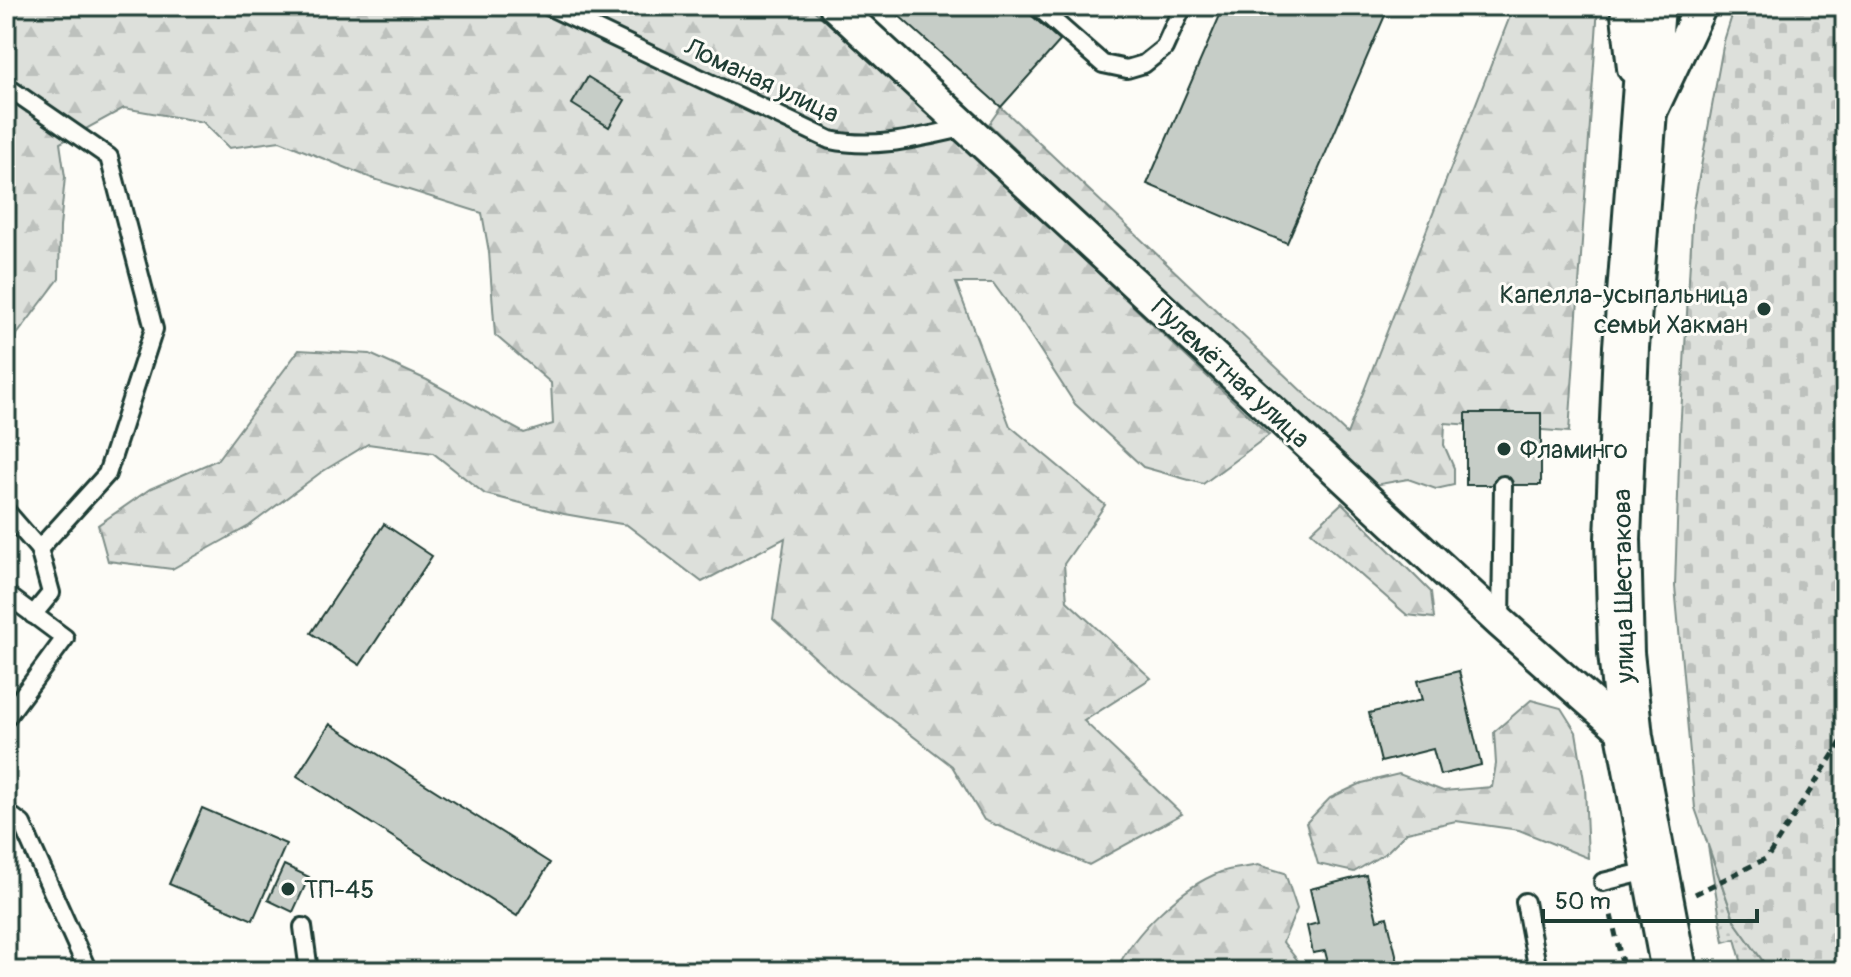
<svg xmlns="http://www.w3.org/2000/svg" width="1851" height="977" font-family="Pangolin,sans-serif">
	<defs>
		<pattern id="grass-dots" width="8" height="8" patternUnits="userSpaceOnUse" patternTransform="scale(2)"><rect width="8" height="8" fill="#dde0db"/><path d="M2 2h.1M6 6h.1" fill="none" stroke="#bdc1bd" stroke-width="1.8" stroke-linecap="round"/></pattern>
		<pattern id="forest-firs" width="22" height="20" patternUnits="userSpaceOnUse" patternTransform="scale(2)"><rect width="22" height="20" fill="#dde0db"/><path d="M5 1l3.5 6h-7zM16 11l3.5 6h-7z" fill="#bdc1bd"/></pattern>
		<pattern id="cemetery-stones" width="16" height="16" patternUnits="userSpaceOnUse" patternTransform="scale(2)"><rect width="16" height="16" fill="#dde0db"/><path d="M2 7V4a2 2 0 0 1 4 0v3zM10 15v-3a2 2 0 0 1 4 0v3z" fill="#bdc1bd"/></pattern>
	</defs>
	<rect width="100%" height="100%" fill="#fdfcf7"/>
	<filter id="ink" filterUnits="userSpaceOnUse"><feTurbulence type="fractalNoise" baseFrequency=".0125" numOctaves="2"/><feDisplacementMap in="SourceGraphic" scale="16" xChannelSelector="R" yChannelSelector="G"/><feConvolveMatrix kernelMatrix="1 2 1 2 8 2 1 2 1" color-interpolation-filters="sRGB"/></filter>
	<g filter="url(#ink)">
		<path fill="url(#grass-dots)" stroke="#7e8e88" stroke-width="2" d="M 1708,846 L 1735,922 L 1770,971 L 1744,971 L 1735,939 L 1724,942 Z"/>
		<g fill="url(#forest-firs)" stroke="#7e8e88" stroke-width="2">
			<path d="M 6,6 L 809,6 L 962,144 L 1269,435 L 1203,484 L 1143,467 L 1075,404 L 1025,327 L 993,283 L 956,283 L 1010,426 L 1105,505 L 1064,564 L 1067,601 L 1151,678 L 1084,721 L 1182,814 L 1089,865 L 984,820 L 952,766 L 841,681 L 773,619 L 785,538 L 702,582 L 627,525 L 564,514 L 485,494 L 433,453 L 368,444 L 320,473 L 249,526 L 172,569 L 108,561 L 98,525 L 150,489 L 217,460 L 299,350 L 370,354 L 427,380 L 524,433 L 553,424 L 551,383 L 495,335 L 489,252 L 482,213 L 374,179 L 280,141 L 229,148 L 203,122 L 124,108 L 60,143 L 65,177 L 60,227 L 59,279 L 6,349 Z"/>
			<path d="M 1514,6 L 1598,6 L 1569,432 L 1445,423 L 1444,445 L 1454,468 L 1454,485 L 1436,489 L 1408,479 L 1369,486 L 989,124 L 1001,107 L 1347,434 Z"/>
			<path d="M 1342,503 L 1431,592 L 1434,618 L 1407,615 L 1311,532 Z"/>
			<path d="M 1531,700 L 1561,708 L 1576,732 L 1585,786 L 1588,858 L 1519,830 L 1456,821 L 1407,832 L 1387,852 L 1354,872 L 1318,864 L 1306,823 L 1330,798 L 1362,783 L 1399,774 L 1443,791 L 1492,787 L 1496,764 L 1494,732 Z"/>
			<path d="M 1258,865 L 1285,873 L 1297,909 L 1283,942 L 1306,971 L 1116,971 C 1133,933 1181,887 1221,872 C 1232,868 1246,868 1258,865 Z"/>
		</g>
		<path fill="url(#cemetery-stones)" stroke="#7e8e88" stroke-width="2" d="M 1735,6 L 1845,6 L 1845,971 L 1770,971 L 1735,922 L 1695,808 L 1675,586 L 1680,433 L 1693,210 L 1724,41 Z"/>
		<g fill="#c6cdc7" stroke="#1f3d34" stroke-width="2">
			<path d="M 888,6 L 1021,6 L 1060,41 L 1001,107 Z"/>
			<path d="M 1224,6 L 1389,6 L 1287,243 L 1147,184 Z"/>
			<path d="M 588,77 L 625,100 L 609,127 L 572,104 Z"/>
			<rect x="1466" y="413" width="75" height="72"/>
			<path d="M 384,524 L 432,556 L 360,665 L 311,633 Z"/>
			<path d="M 1459,671 L 1481,765 L 1440,775 L 1433,749 L 1381,762 L 1369,713 L 1422,700 L 1417,681 Z"/>
			<path d="M 330,724 L 550,863 L 517,916 L 297,776 Z"/>
			<path d="M 202,808 L 286,844 L 253,920 L 169,884 Z"/>
			<path d="M 284,865 L 309,877 L 293,912 L 268,900 Z"/>
			<path d="M 1366,875 L 1377,920 L 1387,917 L 1400,971 L 1330,971 L 1325,951 L 1313,953 L 1307,926 L 1318,923 L 1310,889 Z"/>
		</g>
		<g fill="none" stroke-linecap="round" stroke-linejoin="round">
			<g stroke="#1f3d34" stroke-width="22">
				<g id="lane">
					<path d="M 548,6 L 830,140 C 877,150 921,137 967,127"/>
					<path d="M 1037,6 L 1103,64 L 1127,69 L 1144,64 L 1164,48 L 1183,6"/>
					<path d="M 6,86 L 109,157 L 154,329 L 107,474 L 39,549"/>
					<path d="M 6,511 L 39,549 L 51,593 L 33,615"/>
					<path d="M 6,602 L 10,597 L 65,638 L 6,718"/>
					<path d="M 1501,621 L 1503,485"/>
					<path d="M 6,812 L 22,824 L 88,971"/>
					<path d="M 1603,882 L 1652,870"/>
					<path d="M 1525,902 L 1538,971"/>
					<path d="M 303,927 L 309,971"/>
				</g>
			</g>
			<g stroke="#1f3d34" stroke-width="36">
				<g id="street">
					<path d="M 835,6 L 1501,623 L 1630,737"/>
					<path d="M 1626,6 L 1633,68"/>
					<path d="M 1652,110 L 1701,6"/>
				</g>
			</g>
			<g stroke="#1f3d34" stroke-width="50">
				<path id="primary" d="M 1652,6 L 1626,347 L 1618,539 L 1621,653 L 1630,737 L 1674,971"/>
			</g>
			<g stroke="#1f3d34" stroke-width="5" stroke-dasharray="8 6" stroke-linecap="butt">
				<path d="M 1695,894 L 1767,858 L 1845,736"/>
				<path d="M 1608,902 L 1624,971"/>
			</g>
			<use href="#lane" stroke="#fdfcf7" stroke-width="16"/>
			<use href="#street" stroke="#fdfcf7" stroke-width="30"/>
			<use href="#primary" stroke="#fdfcf7" stroke-width="44"/>
		</g>
	</g>
	<g fill="#1f3d34" stroke="#fdfcf7" stroke-width="3">
		<circle cx="1764" cy="309" r="8"/>
		<circle cx="1504" cy="449" r="8"/>
		<circle cx="288" cy="889" r="8"/>
	</g>
	<g text-anchor="middle" stroke-width="6" stroke-linejoin="round" paint-order="stroke">
		<g font-size="26" fill="#1f3d34" stroke="#fdfcf7">
			<text transform="translate(762 80) rotate(25)" y="9">Ломаная улица</text>
			<text transform="translate(1231 373) rotate(43)" y="9">Пулемётная улица</text>
			<text transform="translate(1623 586) rotate(-91)" y="9">улица Шестакова</text>
		</g>
		<g font-size="26" fill="#1f3d34" stroke="#fdfcf7" text-anchor="start">
			<text x="1748" y="303" text-anchor="end">Капелла-усыпальница<tspan x="1748" dy="30">семьи Хакман</tspan></text>
			<text x="1520" y="458">Фламинго</text>
			<text x="304" y="898">ТП-45</text>
		</g>
	</g>
	<rect width="1851" height="977" fill="none" stroke="#fdfcf7" stroke-width="32"/>
	<rect x="16" y="16" width="1819" height="945" fill="none" stroke="#1f3d34" stroke-width="3" filter="url(#ink)"/>
	<path d="M1543 909v12h214v-12" fill="none" stroke="#1f3d34" stroke-width="4"/>
	<text x="1555" y="909" font-size="24" fill="#1f3d34" stroke="#fdfcf7" stroke-width="6" paint-order="stroke">50 m</text>
</svg>
